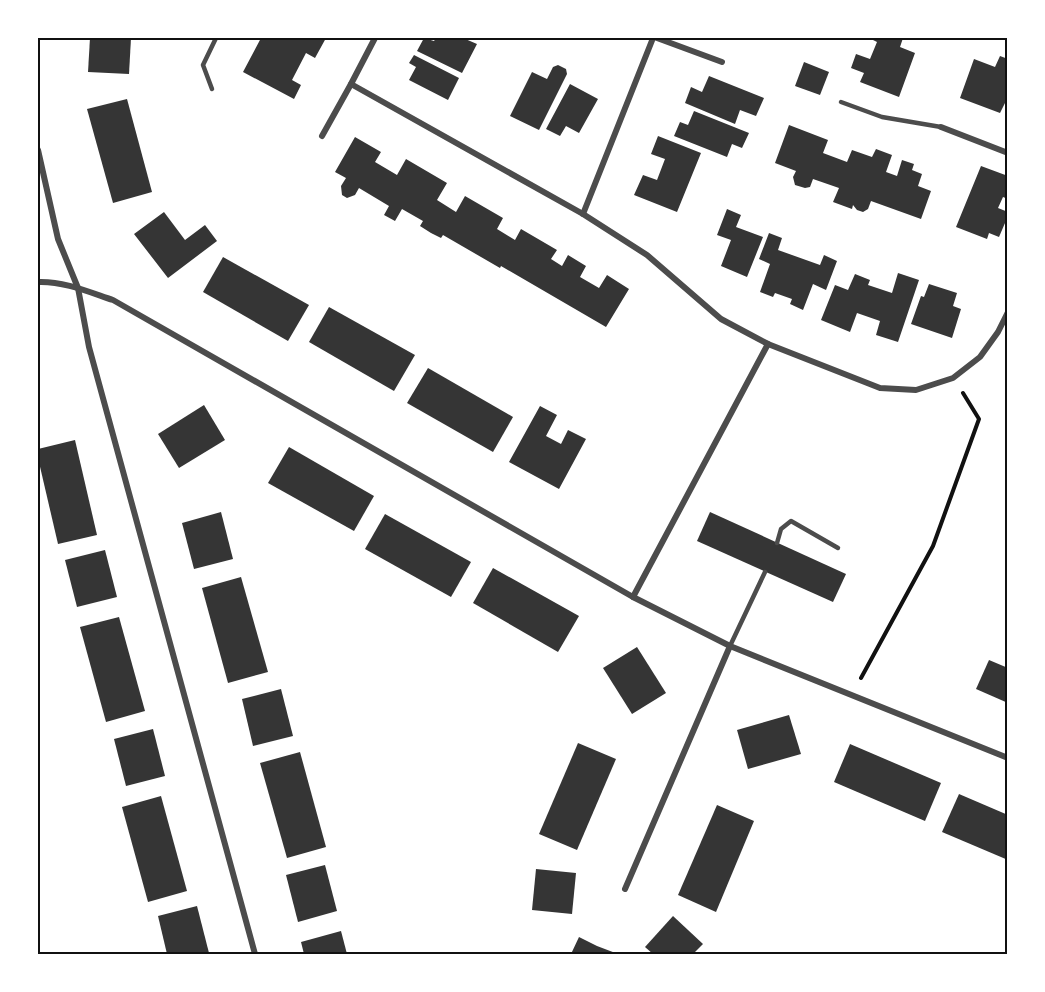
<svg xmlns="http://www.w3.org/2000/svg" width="1045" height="992" font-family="'Sofia Sans Condensed',sans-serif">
	<rect width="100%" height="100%" fill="#fff"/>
	<g fill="#353535">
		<path d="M 90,38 L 131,38 L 129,74 L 88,72 Z"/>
		<path d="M 261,38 L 326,38 L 315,58 L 306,53 L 292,80 L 301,85 L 294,99 L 243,72 Z"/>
		<path d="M 424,38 L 434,41 L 436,38 L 463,38 L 477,44 L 462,73 L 417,51 Z"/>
		<path d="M 872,38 L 903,38 L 900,47 L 915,53 L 899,97 L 860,82 L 864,73 L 851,68 L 856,54 L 870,59 L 877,42 L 871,39 Z"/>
		<path d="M 414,55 L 459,78 L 448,100 L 409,80 L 416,67 L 409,63 Z"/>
		<path d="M 1000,56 L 1008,59 L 1008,97 L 1000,113 L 960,98 L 974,59 L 995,67 Z"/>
		<path d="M 804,62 L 829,72 L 820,95 L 795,86 Z"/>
		<path d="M 558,65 L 566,69 L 567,74 L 539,130 L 510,116 L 532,72 L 547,79 L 553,67 Z"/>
		<path d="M 709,76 L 764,98 L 756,116 L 740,110 L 735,124 L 685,103 L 691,87 L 702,92 Z"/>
		<path d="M 570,84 L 598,99 L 579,133 L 566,126 L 560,136 L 546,129 Z"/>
		<path d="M 127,99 L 152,192 L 113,203 L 87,109 Z"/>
		<path d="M 694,111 L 749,133 L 742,148 L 732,144 L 727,157 L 674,136 L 680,122 L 688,125 Z"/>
		<path d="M 789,125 L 828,140 L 823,153 L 847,162 L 852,150 L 872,157 L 876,149 L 892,155 L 886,172 L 897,176 L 902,160 L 914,164 L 912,170 L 922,174 L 918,186 L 931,191 L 921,219 L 871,201 L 868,209 L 863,212 L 857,210 L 853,205 L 852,209 L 833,202 L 839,188 L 813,179 L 810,187 L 805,188 L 795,185 L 793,177 L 796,171 L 775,163 Z"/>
		<path d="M 658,136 L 701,153 L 677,212 L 634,195 L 643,175 L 657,180 L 665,159 L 651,154 Z"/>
		<path d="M 355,137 L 381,152 L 375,162 L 397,175 L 406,159 L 447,183 L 437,200 L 456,212 L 465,196 L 503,218 L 497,229 L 515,240 L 521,229 L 557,250 L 551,259 L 562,266 L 568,255 L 586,266 L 580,277 L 599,288 L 607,275 L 629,289 L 606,327 L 501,266 L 500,268 L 443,235 L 441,238 L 431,233 L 420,226 L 423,221 L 402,209 L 395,221 L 384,215 L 389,206 L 359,188 L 355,195 L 347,198 L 342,195 L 341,186 L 346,178 L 335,172 Z"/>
		<path d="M 981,166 L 1008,176 L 1008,199 L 1003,197 L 998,208 L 1008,212 L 1008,216 L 999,237 L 989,233 L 987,239 L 956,227 Z"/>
		<path d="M 727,209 L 741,215 L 736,227 L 763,237 L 747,277 L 721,266 L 731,240 L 717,235 Z"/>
		<path d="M 164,212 L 185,240 L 205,225 L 217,241 L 168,278 L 134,234 Z"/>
		<path d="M 769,233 L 782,238 L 778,250 L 820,265 L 824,255 L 837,261 L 826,290 L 813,284 L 803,310 L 790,304 L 792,299 L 775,293 L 773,297 L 760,292 L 770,264 L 759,259 Z"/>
		<path d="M 223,257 L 309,305 L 288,341 L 203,292 Z"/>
		<path d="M 898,273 L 919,280 L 898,342 L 876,335 L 880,321 L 857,313 L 850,332 L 821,320 L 835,285 L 848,290 L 855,274 L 870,280 L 868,285 L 892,293 Z"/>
		<path d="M 929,284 L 957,293 L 953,306 L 961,309 L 952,338 L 911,324 L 921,296 L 924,297 Z"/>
		<path d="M 329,307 L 415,355 L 394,391 L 309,342 Z"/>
		<path d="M 428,368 L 513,417 L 493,452 L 407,403 Z"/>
		<path d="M 204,405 L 225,440 L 179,468 L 158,434 Z"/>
		<path d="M 540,406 L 557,415 L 546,436 L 561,444 L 568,430 L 586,439 L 559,489 L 509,462 Z"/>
		<path d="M 75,440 L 97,535 L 58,544 L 38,458 L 38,449 Z"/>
		<path d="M 289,447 L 374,496 L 354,531 L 268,483 Z"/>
		<path d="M 221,512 L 233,559 L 194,569 L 182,523 Z"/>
		<path d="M 710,512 L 846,574 L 833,602 L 697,541 Z"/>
		<path d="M 385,514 L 471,562 L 451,597 L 365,549 Z"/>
		<path d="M 105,550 L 117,597 L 77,607 L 65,560 Z"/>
		<path d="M 493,568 L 579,616 L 558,652 L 473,603 Z"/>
		<path d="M 241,577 L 268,672 L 228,683 L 202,588 Z"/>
		<path d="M 119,617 L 145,711 L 106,722 L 80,627 Z"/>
		<path d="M 637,647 L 666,693 L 632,714 L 603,668 Z"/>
		<path d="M 989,660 L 1008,668 L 1008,703 L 976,689 Z"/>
		<path d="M 281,689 L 293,736 L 253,746 L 242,699 Z"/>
		<path d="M 789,715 L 801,754 L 748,769 L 737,730 Z"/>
		<path d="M 153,729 L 165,776 L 126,786 L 114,739 Z"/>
		<path d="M 578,743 L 616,759 L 577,850 L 539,834 Z"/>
		<path d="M 850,744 L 941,783 L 925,821 L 834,782 Z"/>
		<path d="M 300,752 L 326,847 L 287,858 L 260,763 Z"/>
		<path d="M 959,794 L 1008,815 L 1008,860 L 942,832 Z"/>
		<path d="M 161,796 L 187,891 L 148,902 L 122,807 Z"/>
		<path d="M 717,805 L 754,821 L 716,912 L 678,895 Z"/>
		<path d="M 325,865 L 337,911 L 298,922 L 286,875 Z"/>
		<path d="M 536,869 L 576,873 L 572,914 L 532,910 Z"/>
		<path d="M 197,906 L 209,953 L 167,954 L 158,916 Z"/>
		<path d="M 673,916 L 703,944 L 693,954 L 653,954 L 645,947 Z"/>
		<path d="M 341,931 L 347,954 L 304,954 L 301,942 Z"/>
		<path d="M 579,937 L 597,946 L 618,954 L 571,954 Z"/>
	</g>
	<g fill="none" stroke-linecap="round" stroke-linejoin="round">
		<path stroke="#111" stroke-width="4" d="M 861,678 L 933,546 L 979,419 L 963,393"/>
		<g stroke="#4c4c4c" stroke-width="4.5">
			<path d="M 212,89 L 203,65 L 216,38"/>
			<path d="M 841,102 L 882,117 L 941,127"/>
			<path d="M 777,543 L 781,529 L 791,521 L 838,548"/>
			<path d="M 730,646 L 765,572"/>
		</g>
		<g stroke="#4c4c4c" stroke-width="6">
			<path d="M 657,38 L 722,62"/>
			<path d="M 351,84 L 583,214 L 647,255 L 721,319 L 768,344 L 880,388 L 916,390 L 953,378 L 980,357 L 998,332 L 1008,312"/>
			<path d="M 941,127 L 1008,153"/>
			<path d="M 322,136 L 351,84 L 375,38"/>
			<path d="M 38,150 L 58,239 L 78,288 L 89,347 L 255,954"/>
			<path d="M 583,214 L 653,38"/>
			<path d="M 38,282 C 64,281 89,292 113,300 L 633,597 L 730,646 L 1008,758"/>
			<path d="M 633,597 L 768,344"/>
			<path d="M 625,889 L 730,646"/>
		</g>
	</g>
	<rect width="1045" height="992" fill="none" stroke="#ffffff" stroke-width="78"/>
	<rect x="39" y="39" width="967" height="914" fill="none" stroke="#111" stroke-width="2"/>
</svg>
